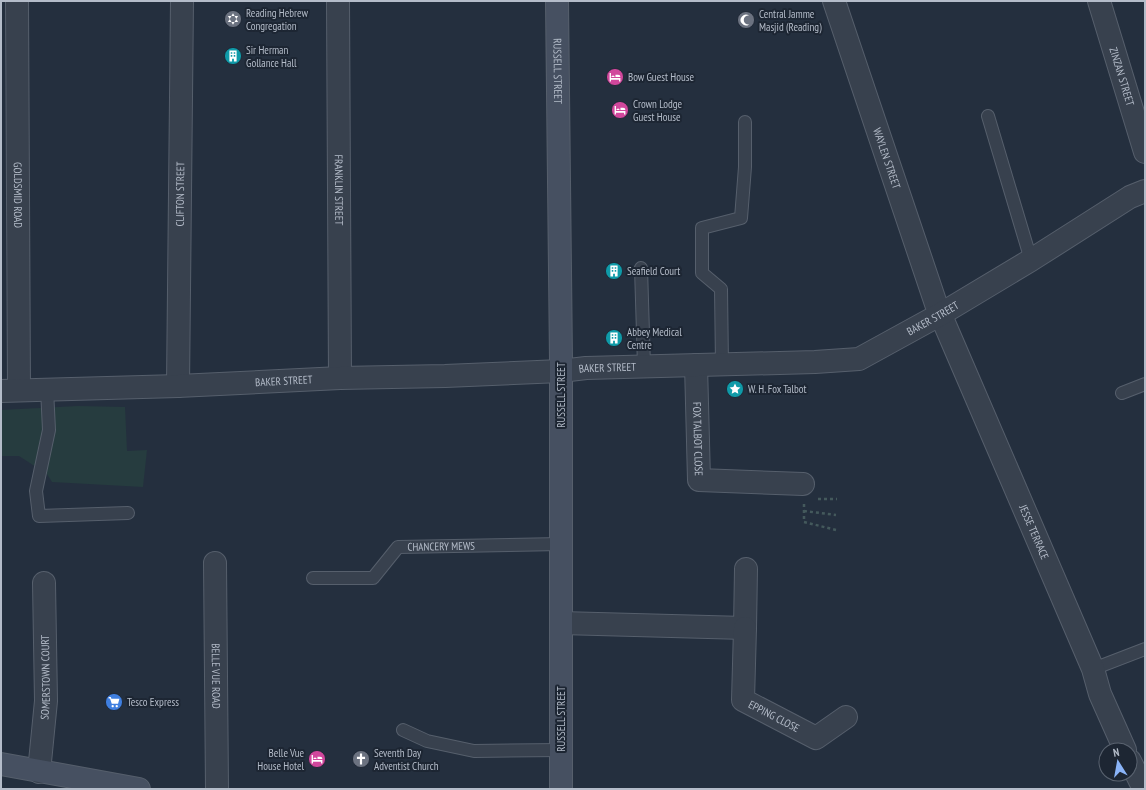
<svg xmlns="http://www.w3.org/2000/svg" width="1146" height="790" font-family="'PT Sans Narrow',sans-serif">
	<rect width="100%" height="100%" fill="#242f3e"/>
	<path fill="#263c3f" d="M 78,406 L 125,407 L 127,451 L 147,450 L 143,487 L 52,482 L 47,474 L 19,456 L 1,456 L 1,410 Z"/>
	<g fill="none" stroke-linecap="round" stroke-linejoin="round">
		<g stroke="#565f6c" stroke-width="14">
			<g id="lane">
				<path d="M 988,116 L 1031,260"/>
				<path d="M 641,268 L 644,366"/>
				<path d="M 722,365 L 721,289 L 702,273 L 702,228 L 741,218 L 745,167 L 745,122"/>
				<path d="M 47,389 L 49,430 L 36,491 L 39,516 L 128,513"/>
				<path d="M 1122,393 L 1145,384"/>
				<path id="s1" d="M 313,578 L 373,578 L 398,547 L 561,544"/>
				<path d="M 1093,669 L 1145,649"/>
				<path d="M 403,730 L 427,741 L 474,751 L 561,750"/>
			</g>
		</g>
		<g stroke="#565f6c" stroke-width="24">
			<g id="street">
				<path id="s2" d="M 17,1 L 19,390"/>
				<path id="s3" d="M 338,1 L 340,378"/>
				<path id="s4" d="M 834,1 L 936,304 L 1093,669 L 1100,694 L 1125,750"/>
				<path id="s5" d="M 1099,1 L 1145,152"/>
				<path id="s6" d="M 696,365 L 699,480 L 803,484"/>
				<path id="s7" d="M 178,386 L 182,1"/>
				<path id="s8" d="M 1,391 L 178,386 L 340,378 L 445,376 L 561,371 L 586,368 L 815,362 L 859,359 L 941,314 L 1031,260 L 1130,197 L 1145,191"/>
				<path id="s9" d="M 215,563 L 217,789"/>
				<path d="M 561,623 L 745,628 L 746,569"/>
				<path id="s10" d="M 745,628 L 743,700 L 816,738 L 846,717"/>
				<path d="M 1130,761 L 1144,789"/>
				<path id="s11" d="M 39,772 L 46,701 L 44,583"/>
			</g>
		</g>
		<g stroke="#565f6c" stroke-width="24">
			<g id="secondary">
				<path id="s12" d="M 557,1 L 561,361 L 561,789"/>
				<path d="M 1,764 L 139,789"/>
			</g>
		</g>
		<g stroke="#44595c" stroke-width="2.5" stroke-dasharray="3 3" stroke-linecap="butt">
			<path d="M 818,499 L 837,499"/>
			<path d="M 804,504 L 804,522 L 836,530"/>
			<path d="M 804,511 L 836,515"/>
		</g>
		<use href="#lane" stroke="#38414e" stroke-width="12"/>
		<use href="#street" stroke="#38414e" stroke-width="22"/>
		<use href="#secondary" stroke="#465061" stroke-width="22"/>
	</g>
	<defs>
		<g id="synagogue-disc" transform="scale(0.9)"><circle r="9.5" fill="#6b7280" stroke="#1d2633"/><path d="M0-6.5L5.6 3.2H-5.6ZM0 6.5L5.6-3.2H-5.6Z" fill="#fff"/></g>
		<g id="mosque-disc" transform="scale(0.9)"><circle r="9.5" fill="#6b7280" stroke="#1d2633"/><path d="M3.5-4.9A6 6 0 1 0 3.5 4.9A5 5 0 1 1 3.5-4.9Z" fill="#fff"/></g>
		<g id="building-disc" transform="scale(0.9)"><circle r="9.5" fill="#0f9aa8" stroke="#1d2633"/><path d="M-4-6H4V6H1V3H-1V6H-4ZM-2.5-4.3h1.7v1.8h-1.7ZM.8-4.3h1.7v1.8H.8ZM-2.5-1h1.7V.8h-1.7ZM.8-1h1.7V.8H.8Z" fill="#fff"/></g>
		<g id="hotel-disc" transform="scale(0.9)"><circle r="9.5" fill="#d1479c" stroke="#1d2633"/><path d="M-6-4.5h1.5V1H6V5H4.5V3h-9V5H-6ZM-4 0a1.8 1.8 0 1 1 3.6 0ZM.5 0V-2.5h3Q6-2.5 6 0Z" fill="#fff"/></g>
		<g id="sight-disc" transform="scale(0.9)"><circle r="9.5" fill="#0f9aa8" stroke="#1d2633"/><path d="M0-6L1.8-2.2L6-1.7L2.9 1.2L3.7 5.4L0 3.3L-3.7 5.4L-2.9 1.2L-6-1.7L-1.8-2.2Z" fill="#fff"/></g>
		<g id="supermarket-disc" transform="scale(0.9)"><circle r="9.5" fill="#3f7fe0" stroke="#1d2633"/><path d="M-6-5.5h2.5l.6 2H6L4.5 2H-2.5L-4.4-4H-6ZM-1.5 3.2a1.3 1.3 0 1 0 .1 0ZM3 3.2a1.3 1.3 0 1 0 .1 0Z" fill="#fff"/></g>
		<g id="church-disc" transform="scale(0.9)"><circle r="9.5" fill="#6b7280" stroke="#1d2633"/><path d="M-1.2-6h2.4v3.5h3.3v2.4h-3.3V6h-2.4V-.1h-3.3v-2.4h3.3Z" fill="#fff"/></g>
	</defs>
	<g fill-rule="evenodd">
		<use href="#synagogue-disc" x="233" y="19"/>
		<use href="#mosque-disc" x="746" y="20"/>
		<use href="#building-disc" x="233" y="56"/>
		<use href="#hotel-disc" x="615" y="77"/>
		<use href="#hotel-disc" x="620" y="110"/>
		<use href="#building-disc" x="614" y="271"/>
		<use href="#building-disc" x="614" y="338"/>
		<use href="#sight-disc" x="735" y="389"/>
		<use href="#supermarket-disc" x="114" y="702"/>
		<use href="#hotel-disc" x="317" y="759"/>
		<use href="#church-disc" x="361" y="759"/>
	</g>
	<g text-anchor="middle" stroke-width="4" stroke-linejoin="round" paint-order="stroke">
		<g font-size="11" fill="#b4bcc9" stroke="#1d2633" text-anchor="start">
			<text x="246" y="17">Reading Hebrew<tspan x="246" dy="13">Congregation</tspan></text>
			<text x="759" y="18">Central Jamme<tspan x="759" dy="13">Masjid (Reading)</tspan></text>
			<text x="246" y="54">Sir Herman<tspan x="246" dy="13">Gollance Hall</tspan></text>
			<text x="628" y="81">Bow Guest House</text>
			<text x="633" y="108">Crown Lodge<tspan x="633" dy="13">Guest House</tspan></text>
			<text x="627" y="275">Seafield Court</text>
			<text x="627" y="336">Abbey Medical<tspan x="627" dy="13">Centre</tspan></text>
			<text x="748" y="393">W. H. Fox Talbot</text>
			<text x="127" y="706">Tesco Express</text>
			<text x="304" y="757" text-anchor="end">Belle Vue<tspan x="304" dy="13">House Hotel</tspan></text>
			<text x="374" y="757">Seventh Day<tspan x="374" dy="13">Adventist Church</tspan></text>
		</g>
		<g font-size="11" fill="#b4bcc9" stroke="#1d2633">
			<text dy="4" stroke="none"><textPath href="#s12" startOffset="70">RUSSELL STREET</textPath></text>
			<text dy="4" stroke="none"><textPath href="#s5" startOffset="79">ZINZAN STREET</textPath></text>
			<text dy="4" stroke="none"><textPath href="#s4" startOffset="166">WAYLEN STREET</textPath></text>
			<text dy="4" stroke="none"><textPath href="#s3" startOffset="189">FRANKLIN STREET</textPath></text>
			<text dy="4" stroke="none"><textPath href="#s7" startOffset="192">CLIFTON STREET</textPath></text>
			<text dy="4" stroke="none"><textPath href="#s2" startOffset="194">GOLDSMID ROAD</textPath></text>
			<text dy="4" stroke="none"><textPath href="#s8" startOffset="943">BAKER STREET</textPath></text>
			<text dy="4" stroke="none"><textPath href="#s8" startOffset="607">BAKER STREET</textPath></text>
			<text dy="4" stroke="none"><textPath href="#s8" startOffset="283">BAKER STREET</textPath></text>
			<text transform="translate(561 395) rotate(-90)" y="4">RUSSELL STREET</text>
			<text dy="4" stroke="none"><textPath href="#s6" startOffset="74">FOX TALBOT CLOSE</textPath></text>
			<text dy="4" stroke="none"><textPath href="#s4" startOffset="568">JESSE TERRACE</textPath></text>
			<text dy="4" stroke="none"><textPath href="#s1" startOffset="143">CHANCERY MEWS</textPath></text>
			<text dy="4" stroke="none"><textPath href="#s9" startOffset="113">BELLE VUE ROAD</textPath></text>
			<text dy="4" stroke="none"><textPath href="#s11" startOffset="95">SOMERSTOWN COURT</textPath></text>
			<text dy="4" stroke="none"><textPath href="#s10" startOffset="107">EPPING CLOSE</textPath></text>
			<text transform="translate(561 719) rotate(-90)" y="4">RUSSELL STREET</text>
		</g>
	</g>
	<rect width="1146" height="790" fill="none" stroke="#b4bcc9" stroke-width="4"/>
	<g transform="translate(1118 762) rotate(349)"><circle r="19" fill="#1d2633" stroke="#59626f"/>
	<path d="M0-3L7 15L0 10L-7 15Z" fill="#8ab4f8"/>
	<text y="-6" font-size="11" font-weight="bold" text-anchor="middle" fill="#b4bcc9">N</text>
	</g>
</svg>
